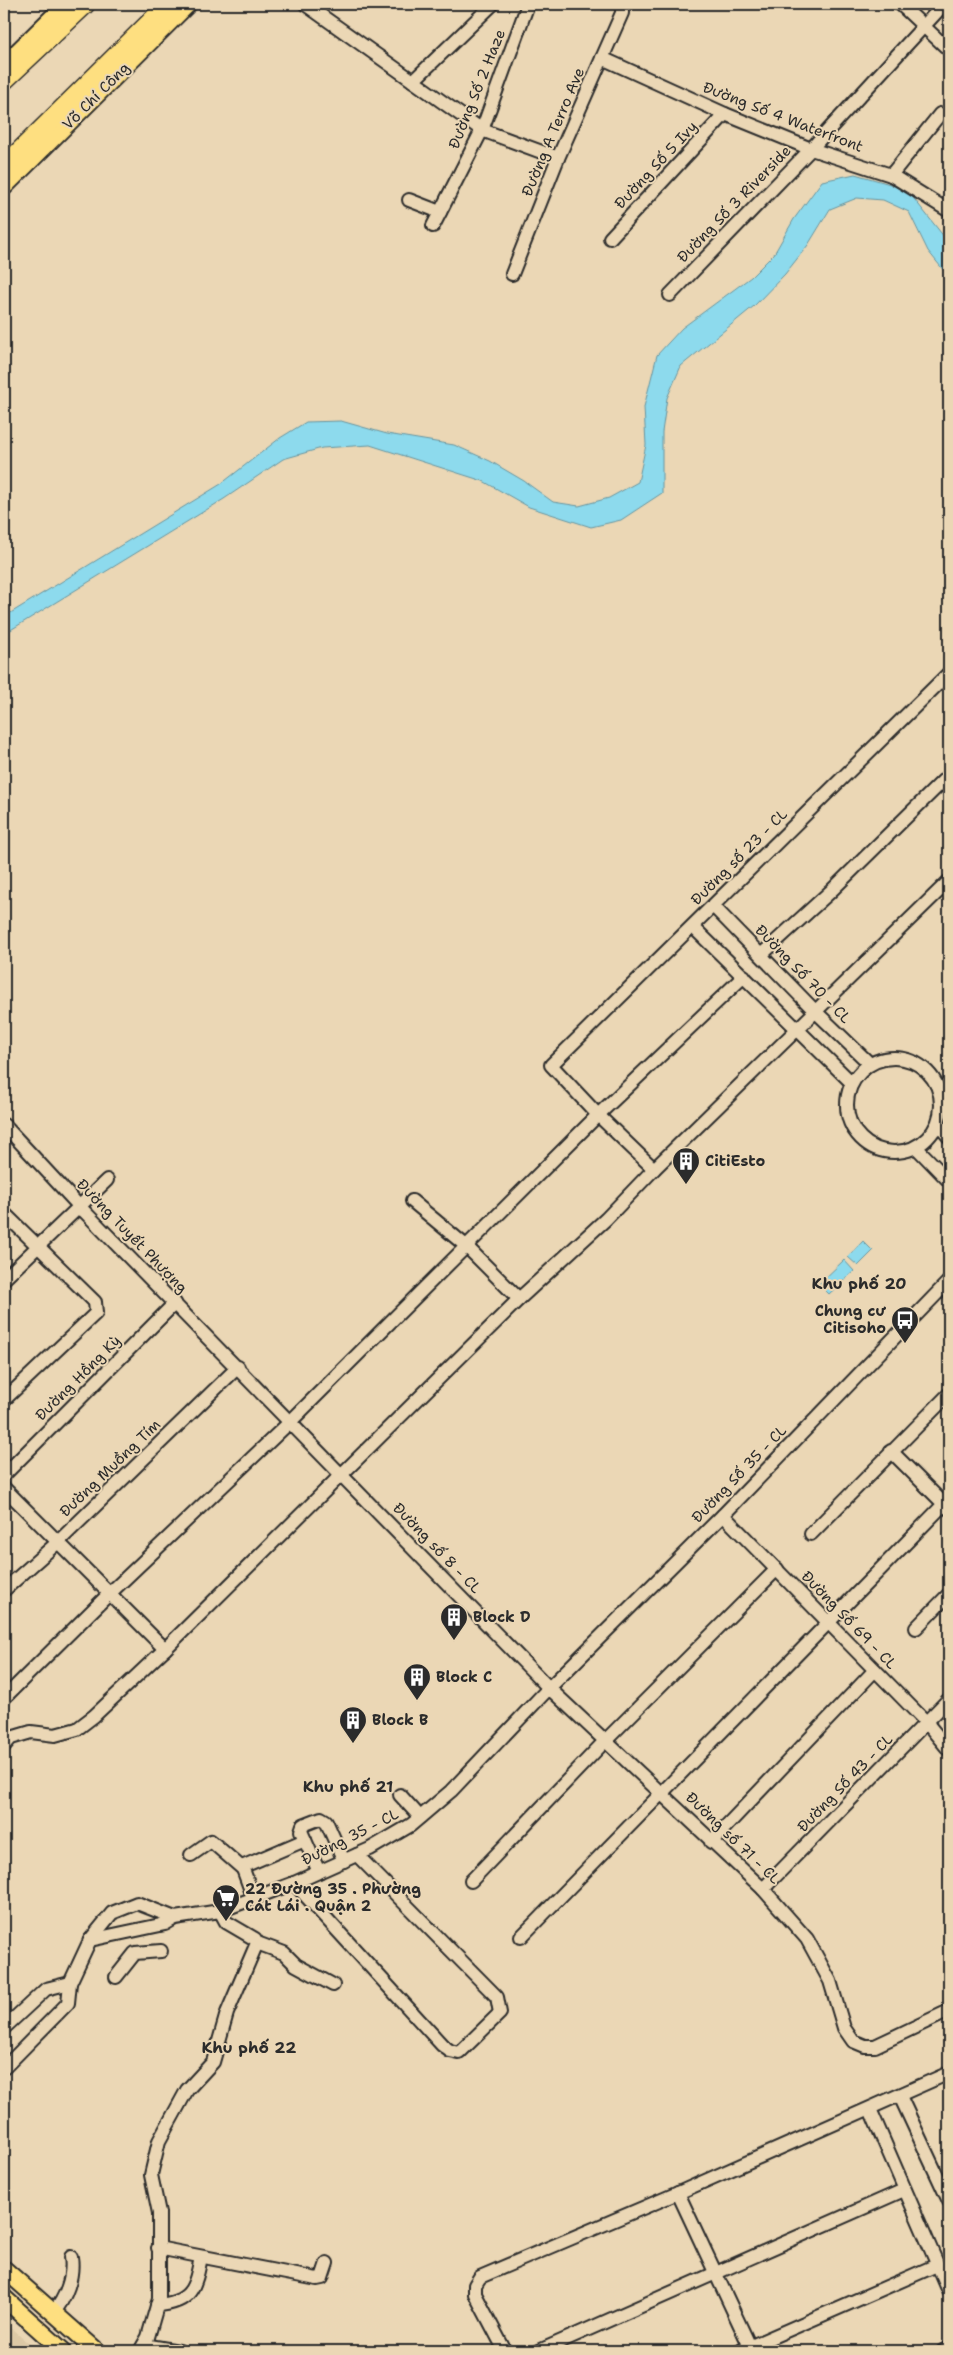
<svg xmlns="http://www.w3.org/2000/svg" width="953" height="2355" font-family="'Shantell Sans',sans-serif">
	<rect width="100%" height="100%" fill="#ebd7b5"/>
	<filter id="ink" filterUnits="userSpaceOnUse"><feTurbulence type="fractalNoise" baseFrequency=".02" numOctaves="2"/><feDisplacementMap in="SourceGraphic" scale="10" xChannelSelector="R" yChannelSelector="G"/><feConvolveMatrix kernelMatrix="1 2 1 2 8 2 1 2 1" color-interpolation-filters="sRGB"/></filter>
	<g filter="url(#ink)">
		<path fill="#ddc9a6" d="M 4,2322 L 37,2351 L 4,2351 Z"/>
		<g fill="#8ddaed" stroke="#66949f">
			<path d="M 855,174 L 890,184 L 911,195 L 949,243 L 949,273 L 945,272 L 928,251 L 909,212 L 883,200 L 857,198 L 830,209 L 808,245 L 785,274 L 754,306 L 681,366 L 667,398 L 662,432 L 662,493 L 621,520 L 591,527 L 529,507 L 483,481 L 370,445 L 322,448 L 283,459 L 224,499 L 4,634 L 4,617 L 221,484 L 280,438 L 306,422 L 341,421 L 387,434 L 454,445 L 490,461 L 524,481 L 553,502 L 579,506 L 609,498 L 638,482 L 646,445 L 644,407 L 657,355 L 682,328 L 751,277 L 774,254 L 794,219 L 822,181 Z"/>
			<path d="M 863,1241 L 873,1251 L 858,1266 L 848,1257 Z"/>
			<path d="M 844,1260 L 854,1271 L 829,1294 L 819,1284 Z"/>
		</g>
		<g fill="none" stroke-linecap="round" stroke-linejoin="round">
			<g stroke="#2b2b2b" stroke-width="16">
				<g id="minor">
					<path d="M 305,4 L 482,130 L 558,158"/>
					<path d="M 900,4 L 949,50"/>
					<path d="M 602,58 L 725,114 L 811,149 L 891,175 L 949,211"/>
					<path d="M 413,81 L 493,4"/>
					<path d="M 891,175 L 940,114"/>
					<path d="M 409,200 L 440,212"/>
					<path d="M 433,226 L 482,130 L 528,4"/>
					<path d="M 610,238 L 725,114"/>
					<path d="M 512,274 L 558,158 L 622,13 L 622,4"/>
					<path d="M 670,295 L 811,149 L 944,4"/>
					<path d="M 713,906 L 815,1011 L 870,1064"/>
					<path d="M 693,927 L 852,1083"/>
					<path d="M 761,955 L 830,892 L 949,775"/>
					<circle cx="894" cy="1105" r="47"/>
					<path d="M 938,1124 L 949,1137"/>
					<path d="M 4,1125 L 80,1207 L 549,1688 L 763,1889 L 807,1939 L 830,1981 L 844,2028 L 853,2041 L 865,2046 L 875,2046 L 949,2011"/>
					<path d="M 916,1147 L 949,1181"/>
					<path d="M 654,1169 L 598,1115 L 551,1065 L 949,673"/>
					<path d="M 412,1201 L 466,1246 L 519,1299"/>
					<path d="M 4,1213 L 95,1302 L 96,1313 L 4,1400"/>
					<path d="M 4,1279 L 107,1180"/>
					<path d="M 891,1451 L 949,1509"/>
					<path d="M 4,1475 L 175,1303"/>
					<path d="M 4,1488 L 165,1649"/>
					<path d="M 723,1515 L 926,1722 L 949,1750"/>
					<path d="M 811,1534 L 949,1394"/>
					<path d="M 4,1590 L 57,1543 L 238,1367"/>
					<path d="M 916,1628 L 949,1594"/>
					<path d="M 4,1698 L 109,1594 L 291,1421 L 598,1115 L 744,976"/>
					<path d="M 4,1746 L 11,1738 L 31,1732 L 55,1735 L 77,1729 L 94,1716 L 165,1649 L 519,1299 L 606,1219 L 654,1169 L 949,881"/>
					<path d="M 400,1795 L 420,1817"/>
					<path d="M 711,1842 L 875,1670"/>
					<path d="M 191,1855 L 211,1841 L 243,1869"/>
					<path d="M 319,1872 L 301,1831 L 303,1825 L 321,1818 L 326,1821 L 344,1861"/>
					<path d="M 471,1881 L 606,1740 L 777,1569"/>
					<path d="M 294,1883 L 442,2045 L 450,2051 L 459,2053 L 500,2013 L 497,1997 L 357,1855"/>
					<path d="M 763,1889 L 949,1699"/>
					<path d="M 254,1899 L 243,1869 L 244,1866 L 305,1840"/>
					<path d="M 521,1937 L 949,1499"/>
					<path d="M 90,1940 L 165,1924 L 175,1918 L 220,1911 L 294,1883 L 370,1849 L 411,1825 L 451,1791 L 549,1688 L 723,1515 L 949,1281"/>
					<path d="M 257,1943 L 284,1953 L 296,1965 L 333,1985"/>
					<path d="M 116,1977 L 135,1953 L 161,1951"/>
					<path d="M 4,2028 L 46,1989 L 70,1983"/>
					<path d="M 4,2068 L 68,2003 L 70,1983 L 90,1940 L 112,1913 L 137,1903 L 175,1918"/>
					<path d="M 900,2096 L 949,2201"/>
					<path d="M 870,2109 L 949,2291"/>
					<path d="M 678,2193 L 752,2351"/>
					<path d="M 158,2248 L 317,2279 L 322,2278 L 327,2263"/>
					<path d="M 157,2305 C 192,2303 195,2287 201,2257"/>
					<path d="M 53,2313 C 66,2298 74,2276 71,2257"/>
					<path d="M 144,2345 L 179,2351"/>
					<path d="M 140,2351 L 148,2337 L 159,2299 L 159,2213 L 151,2175 L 159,2141 L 187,2090 L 213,2062 L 227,2013 L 257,1943 L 255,1939 L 226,1922 L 220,1911"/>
					<path d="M 505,2351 L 475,2294 L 475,2285 L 480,2277 L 678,2193 L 949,2073"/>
					<path d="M 539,2351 L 904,2190"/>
					<path d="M 740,2351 L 937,2265"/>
					<path d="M 943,2351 L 949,2348"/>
				</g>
			</g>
			<g stroke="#2b2b2b" stroke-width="20">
				<g id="major">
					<path d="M 4,65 L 66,4"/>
					<path d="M 4,187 L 188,4"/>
					<path d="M 4,2269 L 97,2351"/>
					<path d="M 4,2298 L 63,2351"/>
				</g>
			</g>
			<g stroke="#2b2b2b" stroke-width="22">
				<g id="highway">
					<path d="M 4,80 L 85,4"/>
					<path d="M 4,167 L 169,4"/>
				</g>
			</g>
			<use href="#minor" stroke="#ebd7b5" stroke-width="12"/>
			<use href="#major" stroke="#fedf80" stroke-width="16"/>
			<use href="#highway" stroke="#fedf80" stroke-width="19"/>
		</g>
	</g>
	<defs>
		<g id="building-pin" transform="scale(1.4375)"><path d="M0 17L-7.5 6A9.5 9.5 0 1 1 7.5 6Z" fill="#2b2b2b" stroke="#ebd7b5"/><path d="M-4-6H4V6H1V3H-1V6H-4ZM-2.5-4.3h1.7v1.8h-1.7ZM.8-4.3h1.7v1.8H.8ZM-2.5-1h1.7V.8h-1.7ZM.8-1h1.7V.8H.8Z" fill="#fff"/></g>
		<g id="bus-pin" transform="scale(1.4375)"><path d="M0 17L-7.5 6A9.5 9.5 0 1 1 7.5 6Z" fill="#2b2b2b" stroke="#ebd7b5"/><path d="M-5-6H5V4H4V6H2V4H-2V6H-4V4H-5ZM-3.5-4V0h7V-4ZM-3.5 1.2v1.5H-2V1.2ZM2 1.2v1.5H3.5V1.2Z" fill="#fff"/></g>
		<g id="supermarket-pin" transform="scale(1.4375)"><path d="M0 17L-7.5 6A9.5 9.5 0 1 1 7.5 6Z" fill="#2b2b2b" stroke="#ebd7b5"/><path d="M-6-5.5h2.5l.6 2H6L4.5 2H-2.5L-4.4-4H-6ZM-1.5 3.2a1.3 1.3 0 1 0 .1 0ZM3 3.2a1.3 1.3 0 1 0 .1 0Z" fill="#fff"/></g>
	</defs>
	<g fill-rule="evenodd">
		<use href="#building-pin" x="686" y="1161"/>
		<use href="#bus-pin" x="905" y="1320"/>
		<use href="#building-pin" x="454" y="1617"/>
		<use href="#building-pin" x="417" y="1677"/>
		<use href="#building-pin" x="353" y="1720"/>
		<use href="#supermarket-pin" x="226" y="1898"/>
	</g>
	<g text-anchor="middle" stroke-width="4" stroke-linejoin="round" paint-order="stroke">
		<g font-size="15" fill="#2b2b2b" stroke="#ebd7b5">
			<text transform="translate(477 89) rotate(-68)" y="5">Đường Số 2 Haze</text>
			<text transform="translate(96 96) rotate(-45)" y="5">Võ Chí Công</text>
			<text transform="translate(783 117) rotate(21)" y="5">Đường Số 4 Waterfront</text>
			<text transform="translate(553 132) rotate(-67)" y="5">Đường A Terro Ave</text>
			<text transform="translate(656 165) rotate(-47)" y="5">Đường Số 5 Ivy</text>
			<text transform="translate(734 204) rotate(-46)" y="5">Đường Số 3 Riverside</text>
			<text transform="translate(739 857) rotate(-45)" y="5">Đường số 23 - CL</text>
			<text transform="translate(803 974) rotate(46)" y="5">Đường Số 70 - CL</text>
			<text transform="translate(132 1236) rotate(46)" y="5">Đường Tuyết Phượng</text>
			<text transform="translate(78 1378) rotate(-45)" y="5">Đường Hồng Kỳ</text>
			<text transform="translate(110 1468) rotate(-44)" y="5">Đường Muồng Tím</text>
			<text transform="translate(739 1474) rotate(-46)" y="5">Đường Số 35 - CL</text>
			<text transform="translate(437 1548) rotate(46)" y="5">Đường số 8 - CL</text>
			<text transform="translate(849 1620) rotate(46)" y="5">Đường Số 69 - CL</text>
			<text transform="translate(845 1783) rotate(-46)" y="5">Đường Số 43 - CL</text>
			<text transform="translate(350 1837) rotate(-27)" y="5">Đường 35 - CL</text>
			<text transform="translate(733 1838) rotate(44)" y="5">Đường số 71 - CL</text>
		</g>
		<g font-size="15" font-weight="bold" fill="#2b2b2b" stroke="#ebd7b5" text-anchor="start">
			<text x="705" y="1166">CitiEsto</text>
			<text x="886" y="1316" text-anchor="end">Chung cư<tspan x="886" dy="17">Citisoho</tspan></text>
			<text x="473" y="1622">Block D</text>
			<text x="436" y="1682">Block C</text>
			<text x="372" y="1725">Block B</text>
			<text x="245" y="1894">22 Đường 35 . Phường<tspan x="245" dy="17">Cát Lái . Quận 2</tspan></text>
		</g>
		<g font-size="16" font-weight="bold" fill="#2b2b2b" stroke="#ebd7b5">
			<text x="859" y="1289">Khu phố 20</text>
			<text x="348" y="1792">Khu phố 21</text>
			<text x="249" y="2053">Khu phố 22</text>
		</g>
	</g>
	<rect width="953" height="2355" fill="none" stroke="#ebd7b5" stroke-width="20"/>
	<rect x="10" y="10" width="933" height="2335" fill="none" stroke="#2b2b2b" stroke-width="2" filter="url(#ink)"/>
</svg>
